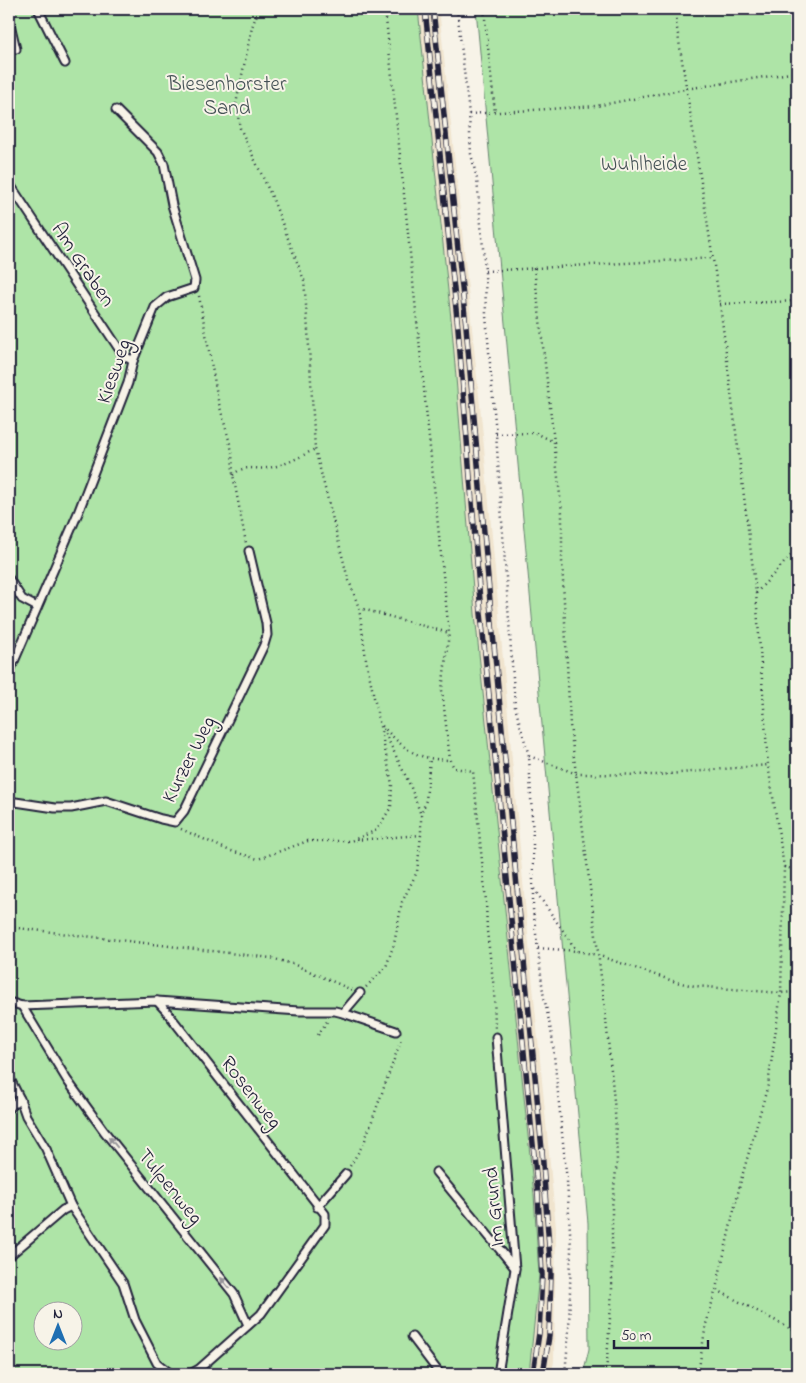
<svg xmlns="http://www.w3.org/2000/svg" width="806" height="1383" font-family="'Indie Flower',sans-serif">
	<rect width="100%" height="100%" fill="#f7f3e8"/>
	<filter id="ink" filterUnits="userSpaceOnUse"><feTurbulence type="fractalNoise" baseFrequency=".02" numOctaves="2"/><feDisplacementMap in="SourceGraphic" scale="10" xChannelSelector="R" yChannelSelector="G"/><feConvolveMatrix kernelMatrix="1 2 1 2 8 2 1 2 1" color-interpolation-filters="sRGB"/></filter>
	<g filter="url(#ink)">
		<path fill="#f0e4ce" d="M 418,9 L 439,9 L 482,425 L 523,882 L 556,1227 L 554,1362 L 551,1374 L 529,1374 L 539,1275 L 534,1195 L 475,614 L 452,328 Z"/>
		<g fill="#aee4a7" stroke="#688371" fill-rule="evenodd">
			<path d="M 9,9 L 418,9 L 452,328 L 475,614 L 534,1195 L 539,1275 L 529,1374 L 9,1374 ZM 42,1310 L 72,1310 L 72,1340 L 42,1340 Z"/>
			<path d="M 476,9 L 797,9 L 797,1374 L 583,1374 L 589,1349 L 588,1223 Z"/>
		</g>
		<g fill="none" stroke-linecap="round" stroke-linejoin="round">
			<g stroke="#22223b" stroke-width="11">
				<g id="service">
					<path d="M 38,9 L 65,63"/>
					<path d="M 9,20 L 16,49"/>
					<path d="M 9,183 L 123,355 L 133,361"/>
					<path d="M 9,579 L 22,599 L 37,607"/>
					<path d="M 9,673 L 78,513 L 128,383 L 133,361 L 155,307 L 167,297 L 194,288 L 195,280 L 172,205 L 164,164 L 158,152 L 116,110"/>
					<path d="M 9,801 L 55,808 L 71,808 L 106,801 L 161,819 L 175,822 L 184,811 L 264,645 L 267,635 L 266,623 L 249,551"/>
					<path d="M 157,1001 L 167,1012 L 325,1214 L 325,1225 L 261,1314 L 199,1369 L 190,1374"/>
					<path d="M 9,1002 L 22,1006 L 157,1001 L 299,1011 L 335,1011 L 343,1013 L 360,993"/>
					<path d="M 22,1006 L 67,1080 L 104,1131 L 234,1294 L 248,1325"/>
					<path d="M 343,1013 L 396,1031"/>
					<path d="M 496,1037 L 515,1269 L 498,1374"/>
					<path d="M 9,1077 L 20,1099 L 26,1116 L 46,1149 L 71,1206 L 123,1283 L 135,1320 L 157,1363 L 171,1374"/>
					<path d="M 9,1108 L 20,1099"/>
					<path d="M 436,1172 L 515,1268"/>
					<path d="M 317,1207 L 346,1174"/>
					<path d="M 9,1256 L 63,1210 L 71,1206"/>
					<path d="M 412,1337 L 440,1374"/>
				</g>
			</g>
			<g stroke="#22223b" stroke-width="2.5" stroke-dasharray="1 4" stroke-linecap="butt">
				<path d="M 385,9 L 449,633 L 442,690 L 450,760 L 454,768 L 473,771 L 486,901 L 487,931 L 494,989 L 495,1028"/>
				<path d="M 457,9 L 469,114 L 471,154 L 477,179 L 485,271 L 486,316 L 496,434 L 515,707 L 529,756 L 533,839 L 533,909 L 543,992 L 552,1036 L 567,1181 L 571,1248 L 569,1330 L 565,1374"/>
				<path d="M 484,9 L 495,113"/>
				<path d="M 674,9 L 720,304 L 756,593 L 768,765 L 784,867 L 781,993 L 768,1085 L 741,1180 L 716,1289 L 706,1324 L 698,1374"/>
				<path d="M 469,114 L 596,106 L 685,89 L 797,72"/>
				<path d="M 534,268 L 554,442"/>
				<path d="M 485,271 L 713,258"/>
				<path d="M 199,296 L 218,400 L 232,451 L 233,475 L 246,543"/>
				<path d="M 720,304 L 797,301"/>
				<path d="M 496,434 L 536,433 L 554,442 L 562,513 L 562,560 L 570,725 L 605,1009 L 615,1111 L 617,1161 L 612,1207 L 612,1290 L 606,1374"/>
				<path d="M 233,475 C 244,464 254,470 267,468 C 284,466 300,457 315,449"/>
				<path d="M 756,593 L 797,549"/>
				<path d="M 359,608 L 449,633"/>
				<path d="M 382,726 C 406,750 414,759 450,760"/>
				<path d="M 383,729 L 410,785 L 421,815"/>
				<path d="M 529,756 L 577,774 L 658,775 L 768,765"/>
				<path d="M 181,829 L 228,850 L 258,859 L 308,841 L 351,841 L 377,830 L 391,807 L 392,784 L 366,659 L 359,608 L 347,575 L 315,449 L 308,330 L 304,280 L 272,197 L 240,128 L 236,104 L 252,27 L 259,9"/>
				<path d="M 356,840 L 421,835"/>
				<path d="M 784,867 L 797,870"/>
				<path d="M 534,889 L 577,951"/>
				<path d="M 9,927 L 271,958 L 293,964 L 352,990"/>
				<path d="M 538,948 L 577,951 L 597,955 L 676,982 L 695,986 L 781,993 L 797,992"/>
				<path d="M 366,987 L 386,967 L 394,944 L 402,902 L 417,872 L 421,835 L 421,816 L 426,800 L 430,759"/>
				<path d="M 318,1035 L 328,1020"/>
				<path d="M 350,1166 L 364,1143 L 401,1040"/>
				<path d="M 717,1290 L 797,1332"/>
			</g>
			<use href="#service" stroke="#f7f3e8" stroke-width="7"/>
			<g stroke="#22223b" stroke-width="5.5">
				<g id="rail">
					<path d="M 425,9 L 458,328 L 481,613 L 538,1195 L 542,1275 L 539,1333 L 533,1374"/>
					<path d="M 433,9 L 466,326 L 491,613 L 542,1150 L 551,1274 L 549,1336 L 543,1374"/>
				</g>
			</g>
			<use href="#rail" stroke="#f7f3e8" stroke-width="4" stroke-dasharray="11" stroke-linecap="butt"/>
		</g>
		<defs><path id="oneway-solid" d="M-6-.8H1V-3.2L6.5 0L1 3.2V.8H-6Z" transform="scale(1.25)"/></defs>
		<g fill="#97959a">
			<use href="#oneway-solid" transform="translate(113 1142) rotate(-129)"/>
			<use href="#oneway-solid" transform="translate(225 1283) rotate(-129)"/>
		</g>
	</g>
	<g text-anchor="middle" stroke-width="4" stroke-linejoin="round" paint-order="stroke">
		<g font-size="21" fill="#455256" stroke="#f7f3e8">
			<text x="227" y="90">Biesenhorster<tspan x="227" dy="24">Sand</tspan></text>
			<text x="644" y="170">Wuhlheide</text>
		</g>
		<g font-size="21" fill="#22223b" stroke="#f7f3e8">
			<text transform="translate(84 264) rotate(56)" y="7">Am Graben</text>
			<text transform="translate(113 371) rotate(-71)" y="7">Kiesweg</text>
			<text transform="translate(188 759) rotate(-63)" y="7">Kurzer Weg</text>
			<text transform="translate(252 1092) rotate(52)" y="7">Rosenweg</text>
			<text transform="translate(171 1186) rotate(51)" y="7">Tulpenweg</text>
			<text transform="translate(493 1207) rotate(-95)" y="7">Im Grund</text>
		</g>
	</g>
	<rect width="806" height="1383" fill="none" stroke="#f7f3e8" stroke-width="30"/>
	<rect x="15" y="15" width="776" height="1353" fill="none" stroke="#22223b" stroke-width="2" filter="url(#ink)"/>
	<g transform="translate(58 1326)"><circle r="24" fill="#f7f3e8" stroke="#a29fa3"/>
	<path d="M0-4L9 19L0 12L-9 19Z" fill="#1f6fb2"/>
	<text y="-8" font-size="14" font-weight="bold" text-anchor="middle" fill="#22223b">N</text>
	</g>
	<path d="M614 1340v8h94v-8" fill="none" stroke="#22223b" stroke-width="2.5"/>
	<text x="621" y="1340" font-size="15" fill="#22223b" stroke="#f7f3e8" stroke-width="4" paint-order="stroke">50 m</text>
</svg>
